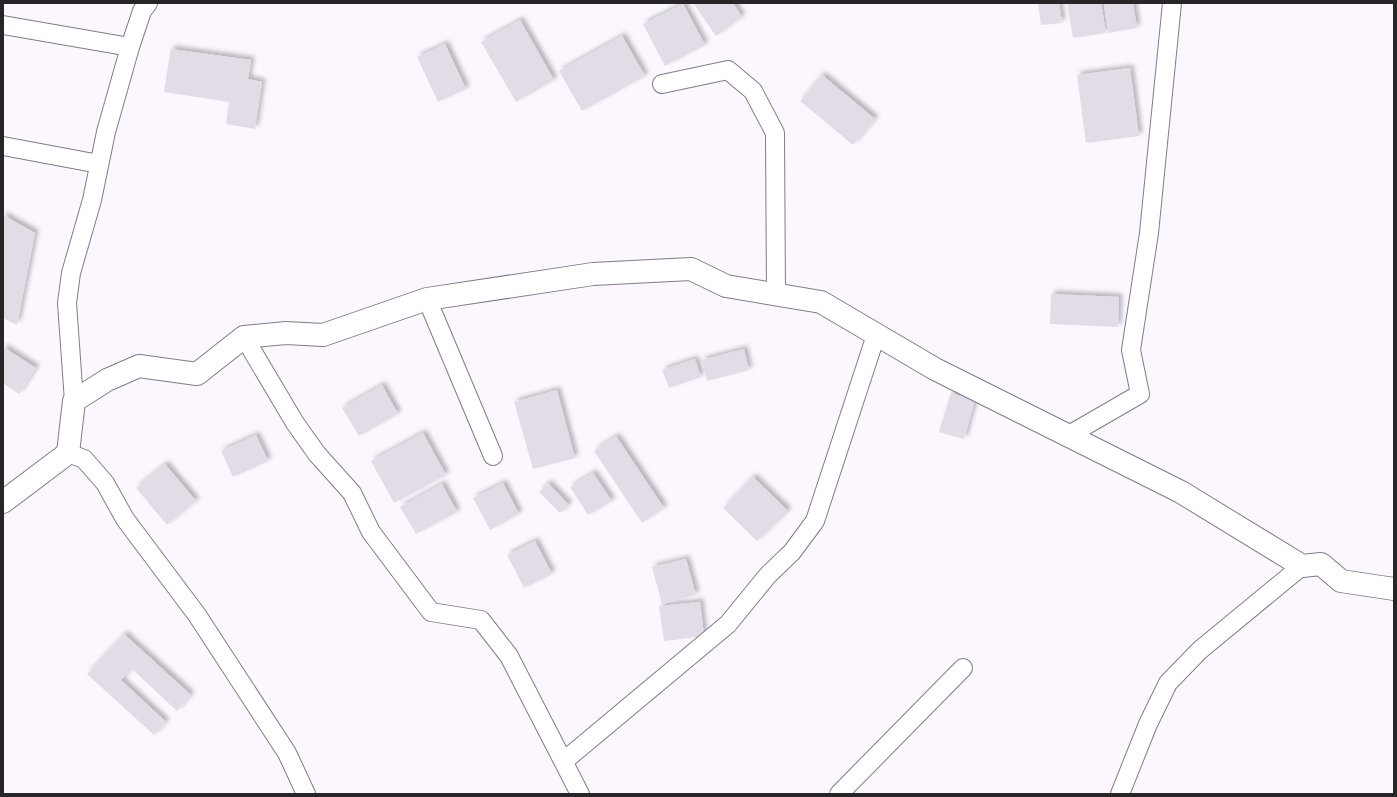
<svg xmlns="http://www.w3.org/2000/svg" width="1397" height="797" font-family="'Archivo Narrow',sans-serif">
	<defs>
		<filter id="shadow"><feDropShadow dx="3.5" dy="-3.5" stdDeviation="2" flood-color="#0004"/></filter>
	</defs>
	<rect width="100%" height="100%" fill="#fcf7ff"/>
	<g fill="#e1dce5" filter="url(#shadow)">
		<path d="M 693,3 L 733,3 L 742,17 L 716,36 Z"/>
		<path d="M 1038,3 L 1059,3 L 1062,23 L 1041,25 Z"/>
		<path d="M 1067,3 L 1101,3 L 1106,33 L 1073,38 Z"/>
		<path d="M 1104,3 L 1133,3 L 1137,28 L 1108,33 Z"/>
		<path d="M 683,4 L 705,45 L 665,66 L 643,24 Z"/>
		<path d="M 520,20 L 554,80 L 516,102 L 481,42 Z"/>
		<path d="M 622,36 L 645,76 L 582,111 L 559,71 Z"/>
		<path d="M 445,44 L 466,89 L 438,102 L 417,57 Z"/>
		<path d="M 171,49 L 251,60 L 248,79 L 262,82 L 255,129 L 226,124 L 229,102 L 164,92 Z"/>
		<path d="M 1130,68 L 1139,136 L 1086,143 L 1077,75 Z"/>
		<path d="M 822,75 L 875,119 L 853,145 L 800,101 Z"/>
		<path d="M 3,215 L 35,233 L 17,325 L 3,318 Z"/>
		<path d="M 1051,294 L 1119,297 L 1118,327 L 1050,324 Z"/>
		<path d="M 3,347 L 36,368 L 19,394 L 3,383 Z"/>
		<path d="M 744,349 L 749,370 L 707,381 L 702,360 Z"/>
		<path d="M 695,359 L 701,377 L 669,388 L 662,370 Z"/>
		<path d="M 382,385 L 398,414 L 359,436 L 342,408 Z"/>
		<path d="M 557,390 L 575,458 L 533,469 L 514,402 Z"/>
		<path d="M 951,393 L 975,400 L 964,439 L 939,432 Z"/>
		<path d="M 423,433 L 446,475 L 394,503 L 371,461 Z"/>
		<path d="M 256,435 L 268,461 L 233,477 L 221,451 Z"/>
		<path d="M 616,436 L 664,508 L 642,523 L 594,451 Z"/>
		<path d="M 165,464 L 196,501 L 167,525 L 136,488 Z"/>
		<path d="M 593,473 L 612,501 L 588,515 L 570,487 Z"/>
		<path d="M 753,477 L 788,511 L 757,541 L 723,508 Z"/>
		<path d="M 503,483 L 519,514 L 490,530 L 473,498 Z"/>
		<path d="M 548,483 L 569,505 L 560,513 L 539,492 Z"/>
		<path d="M 442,484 L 457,512 L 416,534 L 400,507 Z"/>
		<path d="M 535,541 L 552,574 L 524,588 L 507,555 Z"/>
		<path d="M 686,559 L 696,595 L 662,604 L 652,567 Z"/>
		<path d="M 700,602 L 704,636 L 664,641 L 659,606 Z"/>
		<path d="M 124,634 L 191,695 L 177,711 L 132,669 L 121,680 L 166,722 L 154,735 L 87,674 Z"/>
	</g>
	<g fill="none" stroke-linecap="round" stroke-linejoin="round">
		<g stroke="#817c85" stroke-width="20">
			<g id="minor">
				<path d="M 3,25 L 130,47"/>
				<path d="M 662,84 L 728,70 L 753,91 L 775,133 L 776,295"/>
				<path d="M 3,146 L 99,164"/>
				<path d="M 427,299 L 493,456"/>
				<path d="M 244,337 L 295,423 L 317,454 L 352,493 L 371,532 L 431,612 L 481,620 L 509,656 L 580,794"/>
				<path d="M 74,401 L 67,303 L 71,273 L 92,200 L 106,132 L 130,47 L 142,11 L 148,3"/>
				<path d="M 1069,435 L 1140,394 L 1131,350 L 1149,233 L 1172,3"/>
				<path d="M 68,453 L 84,459 L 105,483 L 125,519 L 197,615 L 287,753 L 306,794"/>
				<path d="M 564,761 L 728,624 L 768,575 L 792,552 L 815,521 L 876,335"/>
				<path d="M 839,794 L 963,668"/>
				<path d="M 1120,794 L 1148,724 L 1168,683 L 1200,650 L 1302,566"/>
			</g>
		</g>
		<g stroke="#817c85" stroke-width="24">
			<path id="tertiary" d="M 3,502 L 68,453 L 74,401 L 107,380 L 139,366 L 197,374 L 244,337 L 286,333 L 323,335 L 427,299 L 593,274 L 691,269 L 726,286 L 821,302 L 935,369 L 1181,492 L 1302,566 L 1321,564 L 1341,581 L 1394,589"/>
		</g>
		<use href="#minor" stroke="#fff" stroke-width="18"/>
		<use href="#tertiary" stroke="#fff" stroke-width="22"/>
	</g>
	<rect width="1397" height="797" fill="none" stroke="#272528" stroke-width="8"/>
</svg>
